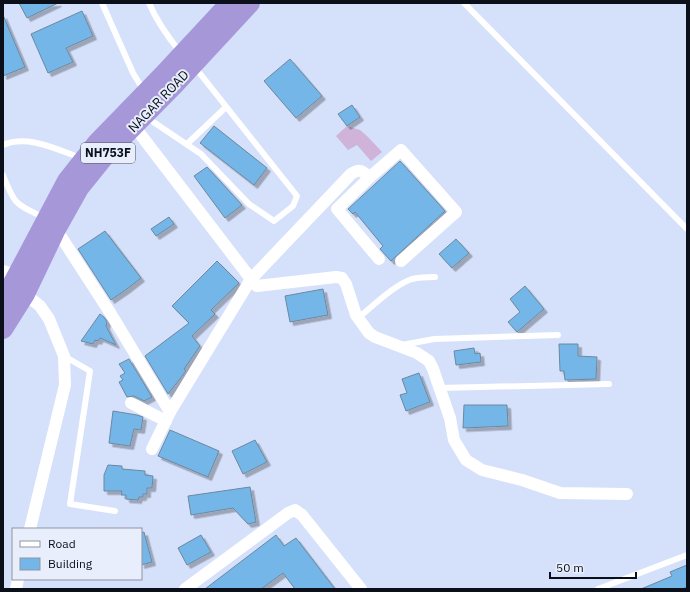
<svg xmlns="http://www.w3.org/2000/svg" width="690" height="592" font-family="'IBM Plex Sans',sans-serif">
	<defs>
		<filter id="shadow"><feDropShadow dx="3.5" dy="3.5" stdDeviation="0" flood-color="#0004"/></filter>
	</defs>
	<rect width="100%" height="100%" fill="#d5e0fa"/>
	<path fill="#cfb3d9" d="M 347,126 L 360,130 L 368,137 L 382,152 L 371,161 L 357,145 L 348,150 L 336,136 Z"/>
	<g fill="#74b6e8" stroke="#6c889f" filter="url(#shadow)">
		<path d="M 19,3 L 58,3 L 27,18 Z"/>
		<path d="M 82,11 L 93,36 L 66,48 L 73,62 L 48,73 L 31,34 Z"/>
		<path d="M 3,15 L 25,67 L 3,76 Z"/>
		<path d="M 290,59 L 322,96 L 296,118 L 264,81 Z"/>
		<path d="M 352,105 L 360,117 L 347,126 L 338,114 Z"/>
		<path d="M 214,126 L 267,168 L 254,185 L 200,143 Z"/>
		<path d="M 400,161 L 445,211 L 391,261 L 380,249 L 383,246 L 355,212 L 353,214 L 348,209 Z"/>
		<path d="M 207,167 L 242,205 L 225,218 L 194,176 Z"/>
		<path d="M 169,217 L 174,224 L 156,236 L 151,229 Z"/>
		<path d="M 105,231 L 141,278 L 127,289 L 111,300 L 78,249 Z"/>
		<path d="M 456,239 L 469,253 L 452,268 L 439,254 Z"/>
		<path d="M 217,261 L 239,283 L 211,310 L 215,314 L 192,336 L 200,346 L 184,369 L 186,371 L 168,394 L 145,356 L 189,323 L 172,306 Z"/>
		<path d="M 525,286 L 544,309 L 517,332 L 508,322 L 520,312 L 510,299 Z"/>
		<path d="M 323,289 L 328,315 L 290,322 L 285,296 Z"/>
		<path d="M 100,314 L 104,317 L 107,322 L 106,326 L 116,345 L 100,338 L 98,341 L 95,340 L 93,344 L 81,341 Z"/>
		<path d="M 559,344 L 578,344 L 578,356 L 597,357 L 596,379 L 565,380 L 564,371 L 560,371 Z"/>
		<path d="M 474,348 L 475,354 L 480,353 L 481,362 L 456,365 L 454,351 Z"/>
		<path d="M 129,359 L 152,397 L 144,401 L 134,396 L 127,397 L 119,382 L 123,380 L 120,376 L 125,373 L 119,364 Z"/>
		<path d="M 419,373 L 430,402 L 406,411 L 400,395 L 407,393 L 402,379 Z"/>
		<path d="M 464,405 L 507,405 L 508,426 L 463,428 Z"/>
		<path d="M 113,411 L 137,415 L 143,417 L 141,430 L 134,429 L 130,446 L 109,443 Z"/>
		<path d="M 170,430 L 219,451 L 208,477 L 158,456 Z"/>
		<path d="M 255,440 L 267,462 L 243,474 L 232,451 Z"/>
		<path d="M 108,465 L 122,466 L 122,469 L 145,471 L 145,475 L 153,476 L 152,488 L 147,488 L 147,494 L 143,494 L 143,497 L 139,497 L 138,500 L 126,499 L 126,495 L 121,495 L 122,491 L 104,491 L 104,475 Z"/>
		<path d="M 250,487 L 256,522 L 248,524 L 233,508 L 191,515 L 188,496 Z"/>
		<path d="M 144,532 L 152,562 L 141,565 L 141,533 Z"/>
		<path d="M 201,535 L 211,552 L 187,565 L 178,548 Z"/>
		<path d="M 276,535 L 284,546 L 296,538 L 335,589 L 295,589 L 283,573 L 261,589 L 205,589 Z"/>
		<path d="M 687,565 L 687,587 L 682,589 L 641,589 L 672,576 L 670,572 Z"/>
	</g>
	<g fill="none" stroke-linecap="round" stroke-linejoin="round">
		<g stroke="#fff" stroke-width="6">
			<path d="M 102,3 L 133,73 L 144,91"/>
			<path d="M 149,3 C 157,22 168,37 180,52"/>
			<path d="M 464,3 L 687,229"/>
			<path d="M 146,117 L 201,154 L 249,204 L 274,221 L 293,206 L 297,196 L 194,66"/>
			<path d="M 187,144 L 226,107"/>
			<path d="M 3,145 C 28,134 58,150 81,158"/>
			<path d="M 3,175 C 15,206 16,204 45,218"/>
			<path d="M 358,318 C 374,305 394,285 412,279 C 420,277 427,277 435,277"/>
			<path d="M 402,345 L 434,339 L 558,335"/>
			<path d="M 64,356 L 90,371 L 70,504 L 115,511"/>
			<path d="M 439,388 L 609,384"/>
			<path d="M 598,589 L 687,555"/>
		</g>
		<g stroke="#fff" stroke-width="12">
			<path d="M 134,126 L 251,279 L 351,174 C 360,168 362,171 370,177 L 401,150 L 456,212 L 401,261"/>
			<path d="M 370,177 L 337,209 L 379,259"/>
			<path d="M 56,229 L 111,314 L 170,412"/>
			<path d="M 3,271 L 17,275"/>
			<path d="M 25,294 L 40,306 L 49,319 L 64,356 L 65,385 L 30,529"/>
			<path d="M 131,403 L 166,421"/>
			<path d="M 152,449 L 170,412 L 251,279 L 257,286 L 336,277 L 342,278 L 346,284 L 356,315 L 369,333 L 375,337 L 417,353 L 429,361 L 433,369 L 450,418 L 454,440 L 466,460 L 482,470 L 522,480 L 560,493 L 627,494"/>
			<path d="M 16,589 L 18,579"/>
			<path d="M 185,589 L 288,513 L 295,510 L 302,515 L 361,589"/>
		</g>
		<g stroke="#a698d8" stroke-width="20">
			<path d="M 3,302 L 67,181 L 97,143 L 164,74 L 230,3"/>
			<path d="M 3,329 L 25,294 L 56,229 L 79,188 L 108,152 L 175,84 L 250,3"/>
		</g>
	</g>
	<g text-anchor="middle" stroke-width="4" stroke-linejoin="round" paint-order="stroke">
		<rect fill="#e8eefb" stroke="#4d525d" stroke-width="1" x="81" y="143" width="54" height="20" rx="3"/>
		<g font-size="12" font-weight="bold" fill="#0a0f19">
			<text x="108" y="157">NH753F</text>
		</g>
		<g font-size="13" fill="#0a0f19" stroke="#e8eefb">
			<text transform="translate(158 101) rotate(-46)" y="5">NAGAR ROAD</text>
		</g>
	</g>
	<rect width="690" height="592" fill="none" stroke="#0a0f19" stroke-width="8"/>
	<rect x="12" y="528" width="130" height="52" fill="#e8eefb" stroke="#8f95a1"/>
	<rect x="20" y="541" width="20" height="6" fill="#ffffff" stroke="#8f95a1"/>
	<text x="48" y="548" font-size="12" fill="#0a0f19">Road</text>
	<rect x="20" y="558" width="20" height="12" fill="#74b6e8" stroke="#8f95a1"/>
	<text x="48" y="568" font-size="12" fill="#0a0f19">Building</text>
	<path d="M550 572v6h86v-6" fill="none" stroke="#0a0f19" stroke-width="2"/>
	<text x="556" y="572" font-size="12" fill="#0a0f19" stroke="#e8eefb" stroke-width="3" paint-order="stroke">50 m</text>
</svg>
